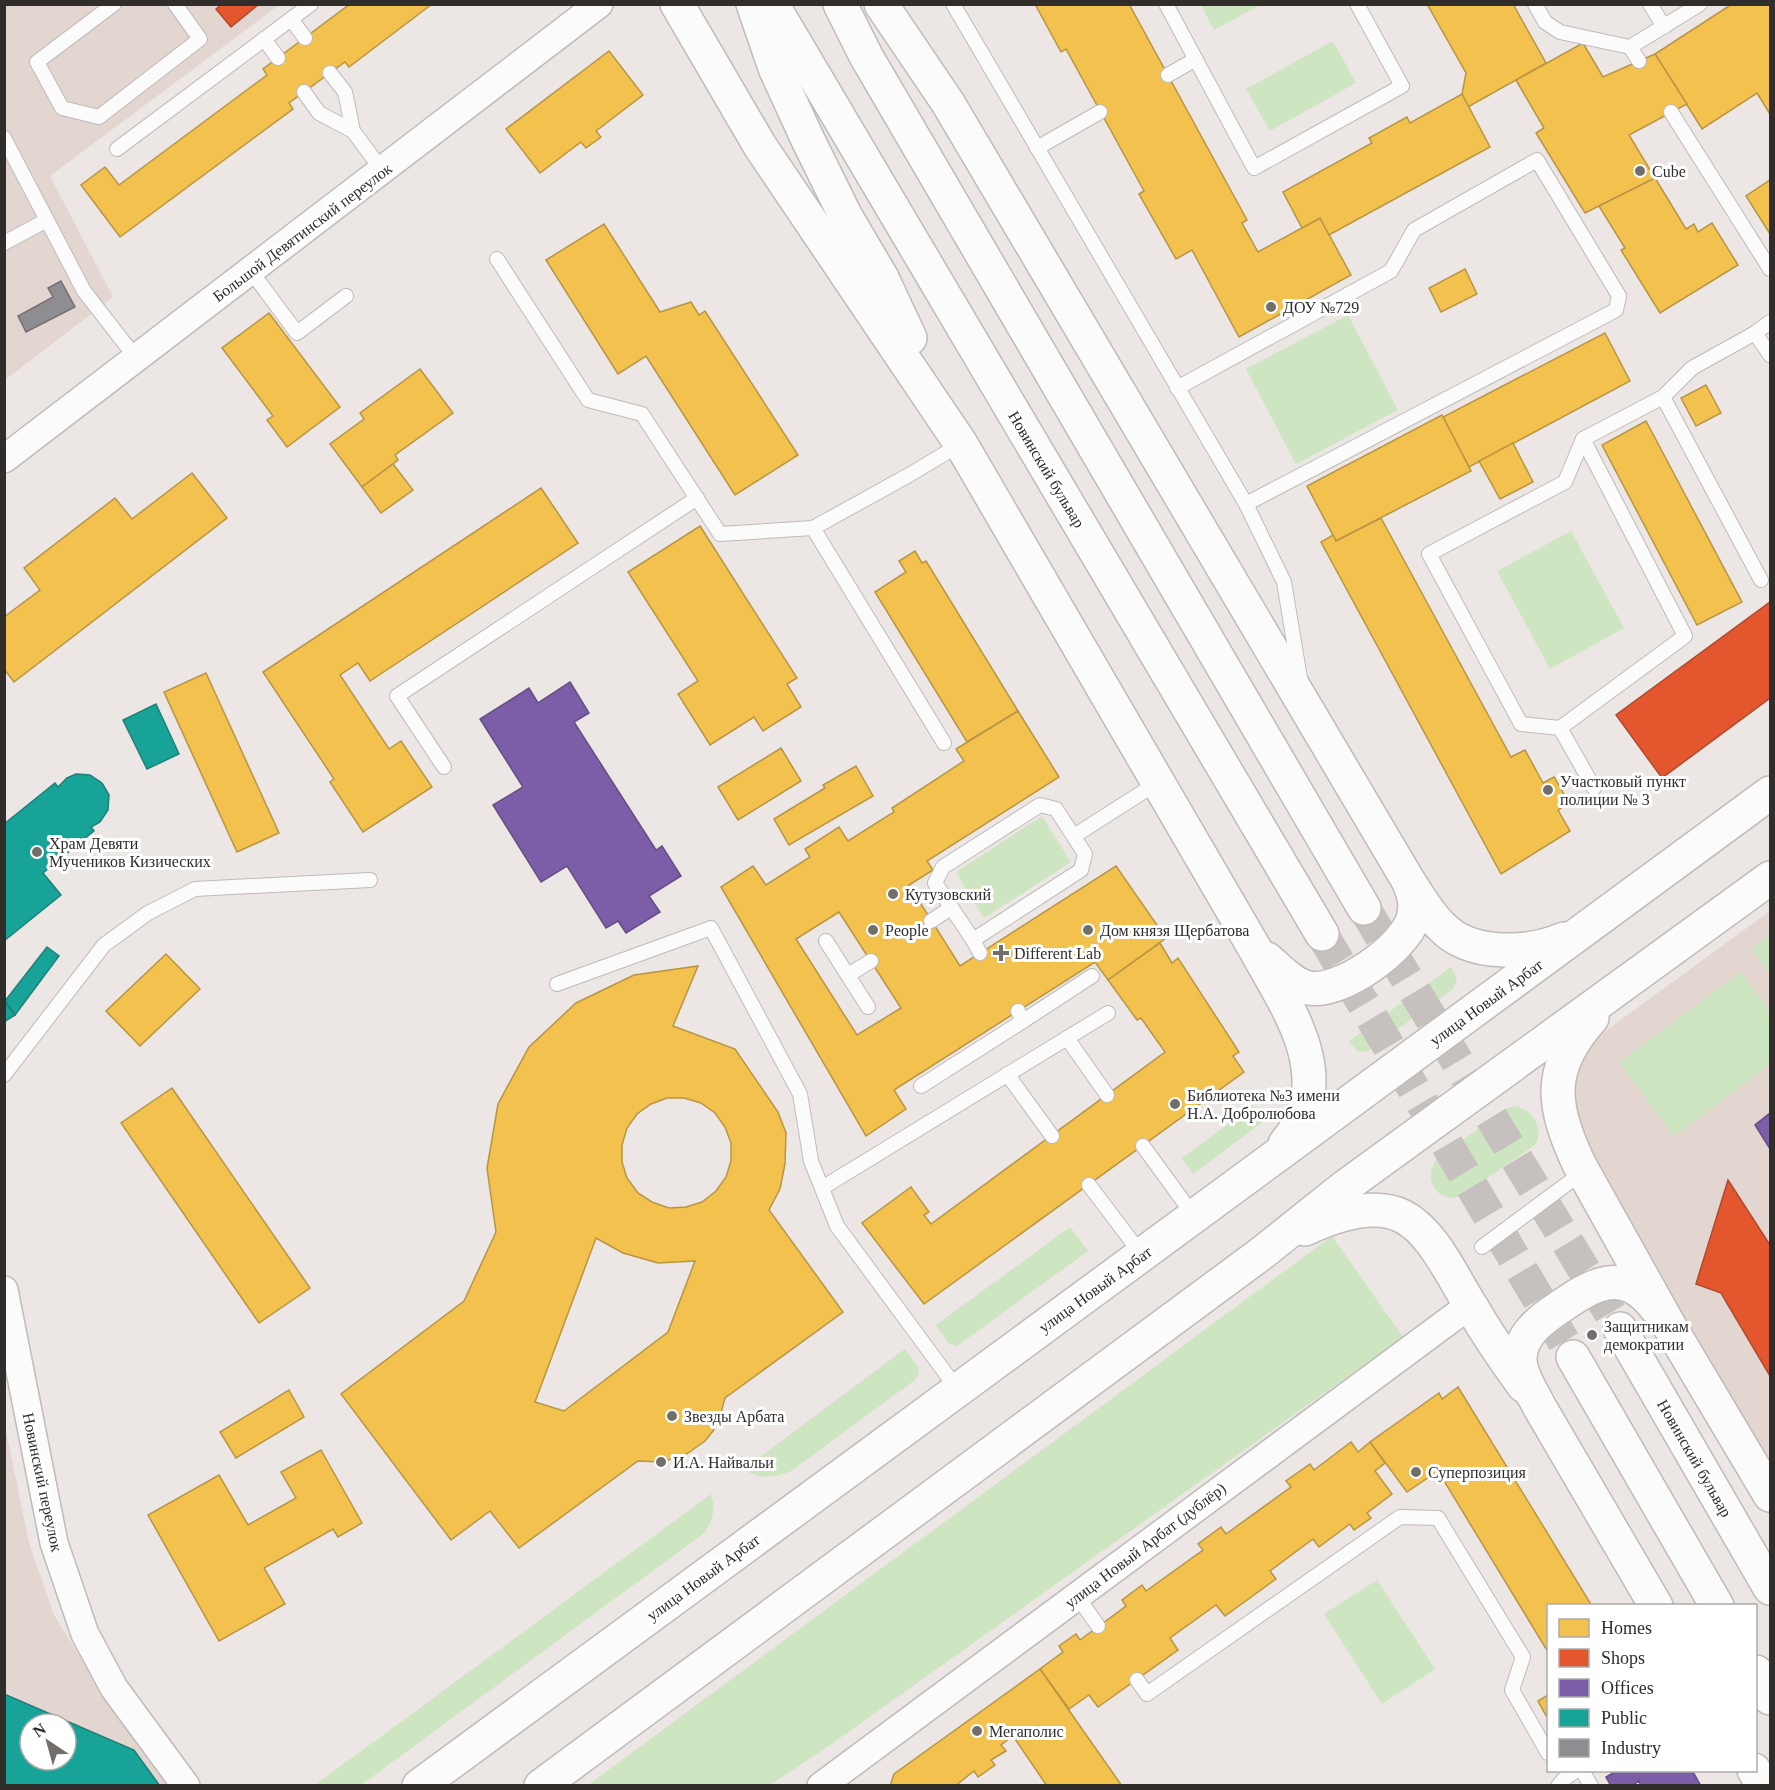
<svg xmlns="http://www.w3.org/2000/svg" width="1775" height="1790" font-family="'Times New Roman',serif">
	<rect width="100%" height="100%" fill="#ece6e4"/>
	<g fill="#e3d6d1" fill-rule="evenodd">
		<path d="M 5,5 L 279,5 L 50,176 L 113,297 L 5,380 Z"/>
		<path d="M 1770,911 L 1770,1465 L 1590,1156 L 1571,1102 L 1574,1068 L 1592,1041 Z"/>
		<path d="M 4,1421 L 29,1543 L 54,1615 L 105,1697 L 172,1785 L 5,1785 ZM 30,1724 L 66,1724 L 66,1760 L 30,1760 Z"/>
	</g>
	<g fill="#cee5c1">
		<path d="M 1201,5 L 1260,5 L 1214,30 Z"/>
		<path d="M 1333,41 L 1356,83 L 1270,131 L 1246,89 Z"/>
		<path d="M 1348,315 L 1398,410 L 1296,464 L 1246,369 Z"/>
		<path d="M 1571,531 L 1624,628 L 1550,669 L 1497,571 Z"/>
		<path d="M 1042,816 L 1071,862 L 984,918 L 956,872 Z"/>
		<path d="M 1770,934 L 1770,974 L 1751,948 Z"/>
		<path d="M 1451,967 L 1457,979 L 1453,989 L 1368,1051 L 1363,1052 L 1357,1051 L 1349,1041 Z"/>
		<path d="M 1741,972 L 1770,1011 L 1770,1064 L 1674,1136 L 1619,1062 Z"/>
		<path d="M 1253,1106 L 1264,1121 L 1193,1174 L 1182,1158 Z"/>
		<path d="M 1515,1106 C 1532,1110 1545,1128 1535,1145 L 1463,1195 C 1439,1206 1421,1179 1437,1159 L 1507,1108 Z"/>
		<path d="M 1070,1227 L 1088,1251 L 957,1346 L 949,1344 L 936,1325 Z"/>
		<path d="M 1332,1236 L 1403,1337 L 830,1745 L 770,1785 L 588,1785 Z"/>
		<path d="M 905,1349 L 918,1367 L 919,1372 L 915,1380 L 791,1471 C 773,1478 759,1480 744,1469 Z"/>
		<path d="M 711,1494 C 716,1509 713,1522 703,1534 L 361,1785 L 315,1785 Z"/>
		<path d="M 1377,1580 L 1435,1669 L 1382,1704 L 1324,1614 Z"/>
	</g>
	<g fill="#f2c14e" stroke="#b89544" stroke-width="1.5" fill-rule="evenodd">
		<path d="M 350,4 L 432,4 L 349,67 L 345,62 L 289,103 L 293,109 L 120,237 L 81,185 L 105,167 L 119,185 L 267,75 L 263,69 Z"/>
		<path d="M 1035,4 L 1129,4 L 1247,220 L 1242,223 L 1258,252 L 1320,218 L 1351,275 L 1239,337 L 1192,250 L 1176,259 L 1139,194 L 1144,191 L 1066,49 L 1061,52 Z"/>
		<path d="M 1427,4 L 1513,4 L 1546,63 L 1468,107 L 1462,94 L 1466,73 Z"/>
		<path d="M 1732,4 L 1770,4 L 1770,114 L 1757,93 L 1702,129 L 1655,54 Z"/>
		<path d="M 1583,43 L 1603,77 L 1655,54 L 1687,104 L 1629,135 L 1655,178 L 1585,213 L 1536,133 L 1544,128 L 1516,80 Z"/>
		<path d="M 609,51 L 643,95 L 596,131 L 601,137 L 586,148 L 581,142 L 540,173 L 506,129 Z"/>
		<path d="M 1462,94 L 1490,147 L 1329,235 L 1320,218 L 1302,228 L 1283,192 L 1372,143 L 1369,138 L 1407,117 L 1410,123 Z"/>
		<path d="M 1655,178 L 1686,229 L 1694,224 L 1698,232 L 1712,223 L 1738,265 L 1660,313 L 1621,250 L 1625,248 L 1599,206 Z"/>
		<path d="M 1770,180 L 1770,234 L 1746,196 Z"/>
		<path d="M 604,224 L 660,312 L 691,302 L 699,315 L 705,311 L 798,455 L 735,495 L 646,356 L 618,374 L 546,260 Z"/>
		<path d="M 1465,269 L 1477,294 L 1441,312 L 1429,288 Z"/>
		<path d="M 269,313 L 340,407 L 287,447 L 267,420 L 273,416 L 222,348 Z"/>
		<path d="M 1605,333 L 1630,381 L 1469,467 L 1443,417 Z"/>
		<path d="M 420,369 L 453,413 L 395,455 L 398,460 L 362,487 L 330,444 L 364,419 L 360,413 Z"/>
		<path d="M 1706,385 L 1721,413 L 1696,426 L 1681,398 Z"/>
		<path d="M 1442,415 L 1471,471 L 1336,541 L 1307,486 Z"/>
		<path d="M 1646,421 L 1742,602 L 1697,625 L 1602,445 Z"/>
		<path d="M 1513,443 L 1533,482 L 1500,499 L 1479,461 Z"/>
		<path d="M 393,464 L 413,490 L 381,513 L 362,487 Z"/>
		<path d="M 192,473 L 227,518 L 14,682 L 4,669 L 4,617 L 40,590 L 24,568 L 115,498 L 132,519 Z"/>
		<path d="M 541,488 L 578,543 L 370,681 L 358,663 L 340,675 L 389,749 L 401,741 L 432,787 L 363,832 L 330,782 L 334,779 L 263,672 Z"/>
		<path d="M 1381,518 L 1511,757 L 1525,750 L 1543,783 L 1554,777 L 1569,803 L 1558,810 L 1570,831 L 1501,874 L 1321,542 L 1333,535 L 1336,541 Z"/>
		<path d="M 700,526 L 797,678 L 787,684 L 801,707 L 763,731 L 754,717 L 710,745 L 678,694 L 698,681 L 628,572 Z"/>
		<path d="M 915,551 L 922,563 L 926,561 L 1018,711 L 967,742 L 875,592 L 906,572 L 899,561 Z"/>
		<path d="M 206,673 L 279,833 L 237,852 L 164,692 Z"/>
		<path d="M 1018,711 L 1059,777 L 927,861 L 933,870 L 909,885 L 960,966 L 1116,866 L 1166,938 L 1108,980 L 1095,962 L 894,1090 L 906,1109 L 866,1136 L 721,887 L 753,866 L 766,885 L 810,857 L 805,849 L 839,827 L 848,841 L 894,812 L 892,808 L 964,761 L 956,749 ZM 839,912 L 901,1008 L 857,1035 L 796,939 Z"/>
		<path d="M 781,748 L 801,781 L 738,820 L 718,787 Z"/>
		<path d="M 856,766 L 873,796 L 789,845 L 774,819 L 825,788 L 823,785 Z"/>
		<path d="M 1160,943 L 1172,963 L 1178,958 L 1239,1052 L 1233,1056 L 1244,1072 L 924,1304 L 862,1223 L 911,1187 L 929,1212 L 924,1215 L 931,1224 L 1165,1052 L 1141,1018 L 1137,1020 L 1108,980 Z"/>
		<path d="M 166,954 L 200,989 L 140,1046 L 106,1011 Z"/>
		<path d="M 698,966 L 673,1026 L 735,1049 L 778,1112 L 786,1133 L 785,1164 L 780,1189 L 769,1210 L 843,1312 L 725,1398 L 719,1420 L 713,1431 L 705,1441 L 685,1455 L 661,1462 L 638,1461 L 519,1548 L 490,1511 L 451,1540 L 341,1394 L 464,1301 L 496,1232 L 487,1168 L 498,1104 L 529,1047 L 576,1003 L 634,975 ZM 667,1098 L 684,1098 L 701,1103 L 715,1113 L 725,1127 L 731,1143 L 731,1161 L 726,1177 L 716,1191 L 702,1202 L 686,1207 L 669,1208 L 652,1202 L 638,1193 L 627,1178 L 622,1162 L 622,1145 L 627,1128 L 637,1114 L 651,1104 ZM 596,1238 L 623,1253 L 658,1263 L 695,1261 L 668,1332 L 564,1411 L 535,1402 Z"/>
		<path d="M 172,1088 L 310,1288 L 259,1323 L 121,1123 Z"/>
		<path d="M 1458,1387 L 1592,1606 L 1548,1606 L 1548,1652 L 1438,1471 L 1407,1492 L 1370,1442 L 1439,1393 L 1442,1399 Z"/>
		<path d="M 289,1390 L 304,1417 L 236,1458 L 220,1432 Z"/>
		<path d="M 1351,1442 L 1358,1452 L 1370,1442 L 1385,1463 L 1375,1471 L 1392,1494 L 1367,1513 L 1371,1518 L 1354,1530 L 1350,1524 L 1319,1547 L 1313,1539 L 1270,1571 L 1276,1579 L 1225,1616 L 1216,1605 L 1170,1638 L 1178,1650 L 1098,1707 L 1089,1695 L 1069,1709 L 1040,1669 L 1063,1652 L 1059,1646 L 1076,1634 L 1080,1640 L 1126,1606 L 1122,1600 L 1142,1585 L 1146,1591 L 1203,1550 L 1198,1544 L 1221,1527 L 1226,1534 L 1291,1487 L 1286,1481 L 1310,1464 L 1314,1470 Z"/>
		<path d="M 321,1450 L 362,1523 L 338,1537 L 333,1529 L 264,1568 L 285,1604 L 219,1641 L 148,1515 L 219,1475 L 248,1525 L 296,1498 L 281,1472 Z"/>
		<path d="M 1040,1669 L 1122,1786 L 1047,1786 L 1013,1736 L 1001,1745 L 1006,1751 L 991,1760 L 995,1765 L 978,1777 L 974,1771 L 955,1786 L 890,1786 L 894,1774 Z"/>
		<path d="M 1548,1695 L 1548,1719 L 1538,1701 Z"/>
	</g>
	<g fill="#e4572e" stroke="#ae4a2d" stroke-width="1.5">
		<path d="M 222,4 L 259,4 L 231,27 L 216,9 Z"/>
		<path d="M 1770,602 L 1770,698 L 1662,778 L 1616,715 Z"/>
		<path d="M 1728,1180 L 1770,1245 L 1770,1376 L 1721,1293 L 1696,1284 Z"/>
	</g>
	<g fill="#7b5ea7" stroke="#644f82" stroke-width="1.5">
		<path d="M 570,682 L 589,713 L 574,722 L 656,850 L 662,846 L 681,876 L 649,896 L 660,912 L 626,933 L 618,921 L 606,928 L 567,866 L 541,882 L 493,805 L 523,787 L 480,719 L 529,688 L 538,703 Z"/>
		<path d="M 1770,1113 L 1770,1149 L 1755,1125 Z"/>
		<path d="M 1618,1770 L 1692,1770 L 1701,1786 L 1641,1786 L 1639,1781 L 1631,1786 L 1611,1786 L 1606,1777 Z"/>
	</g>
	<g fill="#17a398" stroke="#1e8077" stroke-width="1.5" fill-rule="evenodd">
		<path d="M 156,704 L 179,754 L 147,769 L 123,720 Z"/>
		<path d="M 76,774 L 90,775 L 102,783 L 109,795 L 108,810 L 100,822 L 91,827 L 94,831 L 43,873 L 61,895 L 4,941 L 4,824 L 55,783 L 58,787 L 67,778 Z"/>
		<path d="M 47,947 L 59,956 L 15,1015 L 5,1001 Z"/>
		<path d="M 4,1001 L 15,1015 L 4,1022 Z"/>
		<path d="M 4,1694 L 134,1750 L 160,1786 L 4,1786 ZM 30,1724 L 66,1724 L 66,1760 L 30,1760 Z"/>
	</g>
	<path fill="#8d8d92" stroke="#717073" stroke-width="1.5" d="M 61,281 L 75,307 L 26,332 L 18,316 L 53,297 L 48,288 Z"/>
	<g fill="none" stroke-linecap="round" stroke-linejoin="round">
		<g stroke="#c6c1bf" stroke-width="33" stroke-dasharray="33 16" stroke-linecap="butt">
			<path d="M 1364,908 L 1620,1329"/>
			<path d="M 1322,934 L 1573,1357"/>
		</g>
		<g stroke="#bfbbb9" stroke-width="16">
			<g id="service">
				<path d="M 114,4 L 37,62 L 62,108 L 99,117 L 200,39 L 175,4"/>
				<path d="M 953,4 L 1246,504 L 1284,582 L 1300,678"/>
				<path d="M 1166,4 L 1254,168 L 1402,86 L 1357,4"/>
				<path d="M 1535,4 L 1545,22 L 1560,32 L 1630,47 L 1700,4"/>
				<path d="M 1650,4 L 1664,27"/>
				<path d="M 291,19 L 311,4"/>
				<path d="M 264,39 L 278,58"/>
				<path d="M 1630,47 L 1639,61"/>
				<path d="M 330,73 L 345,92 L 353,131"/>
				<path d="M 1168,75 L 1196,59"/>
				<path d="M 304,92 L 319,113 L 353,131 L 382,170"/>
				<path d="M 1671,112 L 1770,269"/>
				<path d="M 4,138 L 84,291 L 136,358"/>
				<path d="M 1037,148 L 1100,112"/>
				<path d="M 117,149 L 291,19 L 305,38"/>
				<path d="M 4,243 L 47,220"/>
				<path d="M 497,259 L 588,400 L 642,414 L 720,534 L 813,528 L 909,475 L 961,444"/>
				<path d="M 250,270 L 297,333 L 346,296"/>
				<path d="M 1755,333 L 1770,355"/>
				<path d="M 1177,388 L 1391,271 L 1414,230 L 1537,160 L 1619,296 L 1616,310 L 1246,504"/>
				<path d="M 1663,397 L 1761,580"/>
				<path d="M 813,528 L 944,743"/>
				<path d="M 1560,728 L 1685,636 L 1583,439"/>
				<path d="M 444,767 L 397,696 L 697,498"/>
				<path d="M 1594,788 L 1560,728 L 1521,724 L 1429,554 L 1565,482 L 1583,439 L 1663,397 L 1692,368 L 1755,333 L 1770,322"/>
				<path d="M 1040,805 L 1056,809 L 1085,854 L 1081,870 L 973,940 L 935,883 L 943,867 Z"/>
				<path d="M 1074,836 L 1157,783"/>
				<path d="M 931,921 L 951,908"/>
				<path d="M 973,940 L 980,953"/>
				<path d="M 826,941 L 868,1007"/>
				<path d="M 848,975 L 871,961"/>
				<path d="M 557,984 L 711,928 L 800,1094 L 811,1161 L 837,1226 L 958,1390"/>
				<path d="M 1023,1021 L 1092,976"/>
				<path d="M 1067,1038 L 1107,1095"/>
				<path d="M 1007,1074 L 1052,1136"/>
				<path d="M 4,1075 L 104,945 L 148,913 L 195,889 L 370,880"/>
				<path d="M 921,1086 L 1023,1021 L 1018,1011"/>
				<path d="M 1143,1146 L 1194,1216"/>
				<path d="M 1089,1185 L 1142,1255"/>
				<path d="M 822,1188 L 1108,1013"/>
				<path d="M 1482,1247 L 1583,1172"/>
				<path d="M 1077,1596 L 1098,1626"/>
				<path d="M 1137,1680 L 1147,1694 L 1400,1517 L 1438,1518 L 1523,1657 L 1512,1690 L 1548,1753"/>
				<path d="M 1582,1770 L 1591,1786"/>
				<path d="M 1558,1786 L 1564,1779 L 1577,1770"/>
			</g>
		</g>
		<g stroke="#bfbbb9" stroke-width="30">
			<g id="minor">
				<path d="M 4,459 L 599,4"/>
				<path d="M 4,1290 L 54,1543 L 85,1634 L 114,1688 L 186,1786"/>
				<path d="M 821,1786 L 1470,1305"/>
			</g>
		</g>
		<g stroke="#bfbbb9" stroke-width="36">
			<g id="primary">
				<path d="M 677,4 L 760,146 L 961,444 L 1255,949 C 1288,1009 1340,1079 1285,1144"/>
				<path d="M 753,4 L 775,68 L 808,140 L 846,217 L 882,278 L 910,338"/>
				<path d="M 772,4 L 1322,934"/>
				<path d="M 840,4 L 866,56 L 1364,908"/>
				<path d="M 881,4 L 948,103 L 1409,882 C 1419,897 1429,915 1442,927 C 1471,957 1529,954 1564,939"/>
				<path d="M 1267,959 C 1280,970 1293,985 1309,988 C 1341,994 1404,948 1413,919 C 1417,906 1414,895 1409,882"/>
				<path d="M 1592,1018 C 1546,1069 1552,1106 1579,1164 L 1670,1327 L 1770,1495"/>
				<path d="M 1305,1229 C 1333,1216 1373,1202 1402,1216 C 1433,1231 1453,1278 1471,1306 C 1487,1334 1505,1360 1524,1386"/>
				<path d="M 1620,1329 L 1770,1588"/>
				<path d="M 1573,1357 L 1717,1606"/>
				<path d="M 1656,1606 L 1539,1406 C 1532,1392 1520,1375 1520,1359 C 1520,1336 1539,1321 1557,1309 C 1593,1284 1623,1265 1656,1308"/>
				<path d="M 1756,1672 L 1770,1698"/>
				<path d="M 1754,1770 L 1763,1786"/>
				<path d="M 419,1786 L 1770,793"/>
				<path d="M 541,1786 L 1262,1253 L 1346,1186 L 1770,878"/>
			</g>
		</g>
		<use href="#service" stroke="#fcfbfb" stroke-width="14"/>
		<use href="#minor" stroke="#fcfbfb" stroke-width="27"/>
		<use href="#primary" stroke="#fcfbfb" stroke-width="33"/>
	</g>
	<g fill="#726e6c" stroke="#fff" stroke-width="2">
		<circle cx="1640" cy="171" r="6"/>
		<circle cx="1271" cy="307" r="6"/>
		<circle cx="1548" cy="790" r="6"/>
		<circle cx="37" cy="852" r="6"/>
		<circle cx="893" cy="894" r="6"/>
		<circle cx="873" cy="930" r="6"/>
		<circle cx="1088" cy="930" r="6"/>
		<path d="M998 944h6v6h6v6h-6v6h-6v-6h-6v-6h6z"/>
		<circle cx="1175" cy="1104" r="6"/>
		<circle cx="1592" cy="1335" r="6"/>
		<circle cx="672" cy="1416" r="6"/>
		<circle cx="661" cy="1462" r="6"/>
		<circle cx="1416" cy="1472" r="6"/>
		<circle cx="977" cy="1731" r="6"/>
	</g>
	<g text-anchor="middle" stroke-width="6" stroke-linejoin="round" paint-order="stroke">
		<g font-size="16" fill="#302d2b" stroke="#fff" text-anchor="start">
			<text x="1652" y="177">Cube</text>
			<text x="1283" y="313">ДОУ №729</text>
			<text x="1560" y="787">Участковый пункт<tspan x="1560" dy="18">полиции № 3</tspan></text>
			<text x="49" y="849">Храм Девяти<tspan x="49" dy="18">Мучеников Кизических</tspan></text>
			<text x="905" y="900">Кутузовский</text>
			<text x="885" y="936">People</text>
			<text x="1100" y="936">Дом князя Щербатова</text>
			<text x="1014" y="959">Different Lab</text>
			<text x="1187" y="1101">Библиотека №3 имени<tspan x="1187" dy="18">Н.А. Добролюбова</tspan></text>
			<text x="1604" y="1332">Защитникам<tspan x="1604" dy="18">демократии</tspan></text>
			<text x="684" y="1422">Звезды Арбата</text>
			<text x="673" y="1468">И.А. Найвальи</text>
			<text x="1428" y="1478">Суперпозиция</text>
			<text x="989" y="1737">Мегаполис</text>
		</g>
		<g font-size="16" fill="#302d2b" stroke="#fff">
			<text transform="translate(302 232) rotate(-37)" y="6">Большой Девятинский переулок</text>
			<text transform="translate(1047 469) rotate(59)" y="6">Новинский бульвар</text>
			<text transform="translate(1486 1002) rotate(-36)" y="6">улица Новый Арбат</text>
			<text transform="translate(1095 1289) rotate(-36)" y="6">улица Новый Арбат</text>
			<text transform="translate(1695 1458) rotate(60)" y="6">Новинский бульвар</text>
			<text transform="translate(43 1482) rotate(78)" y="6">Новинский переулок</text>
			<text transform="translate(1145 1545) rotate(-37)" y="6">улица Новый Арбат (дублёр)</text>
			<text transform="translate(703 1577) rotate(-36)" y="6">улица Новый Арбат</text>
		</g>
	</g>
	<rect width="1775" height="1790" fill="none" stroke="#302d2b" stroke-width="12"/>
	<rect x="1547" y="1604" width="210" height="168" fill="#ffffff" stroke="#acabaa" stroke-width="1.5"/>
	<rect x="1559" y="1619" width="30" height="18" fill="#f2c14e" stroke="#acabaa" stroke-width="1.5"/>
	<text x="1601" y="1634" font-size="18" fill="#302d2b">Homes</text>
	<rect x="1559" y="1649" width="30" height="18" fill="#e4572e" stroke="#acabaa" stroke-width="1.5"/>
	<text x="1601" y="1664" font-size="18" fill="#302d2b">Shops</text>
	<rect x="1559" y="1679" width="30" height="18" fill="#7b5ea7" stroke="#acabaa" stroke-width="1.5"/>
	<text x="1601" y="1694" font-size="18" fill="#302d2b">Offices</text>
	<rect x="1559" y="1709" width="30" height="18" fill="#17a398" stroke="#acabaa" stroke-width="1.5"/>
	<text x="1601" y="1724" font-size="18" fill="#302d2b">Public</text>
	<rect x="1559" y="1739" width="30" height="18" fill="#8d8d92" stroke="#acabaa" stroke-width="1.5"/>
	<text x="1601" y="1754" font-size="18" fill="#302d2b">Industry</text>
	<g transform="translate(48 1742) rotate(324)"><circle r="28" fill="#ffffff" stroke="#acabaa" stroke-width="1.5"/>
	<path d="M0-4.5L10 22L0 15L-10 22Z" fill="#726e6c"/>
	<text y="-9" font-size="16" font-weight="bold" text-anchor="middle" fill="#302d2b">N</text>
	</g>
</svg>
